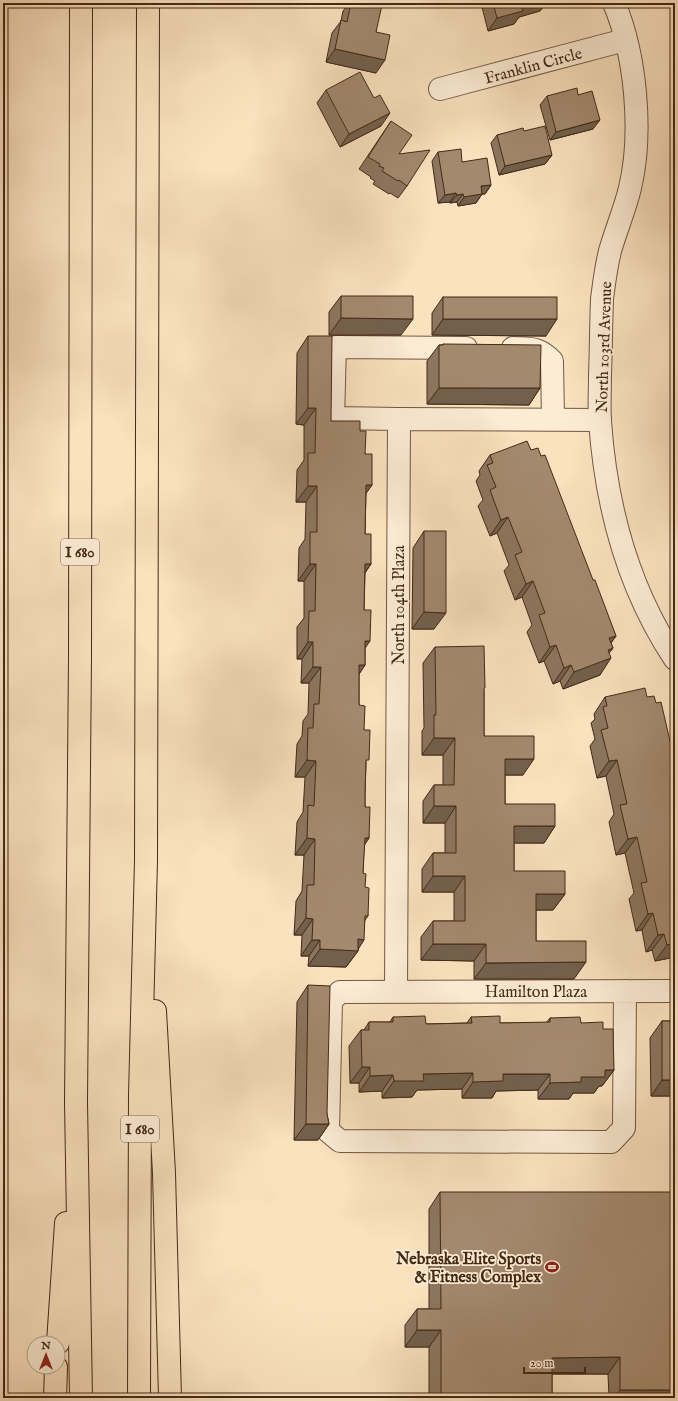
<svg xmlns="http://www.w3.org/2000/svg" width="678" height="1401" font-family="'IM FELL English',serif">
	<rect width="100%" height="100%" fill="#fae2bf"/>
	<filter id="stains"><feTurbulence type="fractalNoise" baseFrequency=".005" numOctaves="4"/><feColorMatrix values="0 0 0 0 .2 0 0 0 0 .09 0 0 0 0 .02 0 0 0 .5 -.17"/></filter>
	<radialGradient id="worn" r=".72"><stop offset=".6" stop-color="#630" stop-opacity="0"/><stop offset="1" stop-color="#630" stop-opacity=".3"/></radialGradient>
	<g fill="none" stroke-linecap="round" stroke-linejoin="round">
		<g stroke="#725740" stroke-width="24">
			<g id="minor">
				<path d="M 614,3 C 636,55 643,133 630,188 C 625,209 616,230 610,251 C 606,267 604,283 602,299 C 601,324 601,350 600,375 C 600,390 599,406 600,421 C 606,506 627,587 675,659"/>
				<path d="M 440,89 L 625,40"/>
				<path d="M 513,348 C 531,349 539,347 552,361 L 553,419"/>
				<path d="M 399,419 L 333,418 L 335,347 L 466,348"/>
				<path d="M 396,991 L 399,419 L 600,420"/>
				<path d="M 625,991 L 624,1128 L 611,1142 L 340,1141 L 328,1131 L 331,1001 L 340,992 L 675,991"/>
			</g>
		</g>
		<g stroke="#442916" stroke-width="24">
			<g id="highway">
				<path d="M 155,1011 L 164,1173 L 170,1398"/>
				<path d="M 58,1343 L 66,1223"/>
				<path d="M 55,1398 L 56,1367"/>
				<path d="M 81,1398 L 76,1102 L 80,656 L 81,3"/>
				<path d="M 139,1398 L 140,1095 L 146,860 L 148,3"/>
			</g>
		</g>
		<use href="#minor" stroke="#fcecd5" stroke-width="22"/>
		<use href="#highway" stroke="#fae2bf" stroke-width="22"/>
	</g>
	<g fill="#8c765f" stroke="#442916">
		<path d="M 349,3 L 373,3 L 376,32 L 376,73 L 326,62 L 332,33 L 341,21 L 343,11 Z"/>
		<path d="M 481,3 L 546,3 L 540,11 L 519,17 L 514,24 L 488,31 Z"/>
		<path d="M 672,3 L 675,3 L 675,14 Z"/>
		<path d="M 326,90 L 381,126 L 340,147 L 317,103 Z"/>
		<path d="M 578,95 L 593,129 L 550,140 L 540,105 L 547,96 Z"/>
		<path d="M 391,121 L 407,186 L 398,198 L 390,193 L 389,194 L 373,184 L 375,181 L 370,178 L 371,177 L 359,169 Z"/>
		<path d="M 524,131 L 552,155 L 545,164 L 499,175 L 491,143 L 497,135 Z"/>
		<path d="M 438,152 L 462,162 L 491,185 L 485,194 L 482,194 L 476,203 L 458,206 L 457,202 L 450,203 L 450,202 L 438,203 L 432,161 Z"/>
		<path d="M 341,296 L 401,335 L 329,335 L 329,312 Z"/>
		<path d="M 443,297 L 546,336 L 432,335 L 432,313 Z"/>
		<path d="M 308,336 L 331,421 L 360,431 L 365,454 L 372,485 L 366,493 L 365,534 L 371,564 L 365,573 L 364,610 L 365,648 L 365,665 L 359,674 L 359,705 L 364,730 L 366,763 L 365,793 L 365,807 L 369,838 L 364,845 L 363,873 L 368,916 L 365,920 L 358,951 L 346,967 L 308,966 L 309,956 L 301,956 L 302,935 L 294,935 L 296,901 L 302,891 L 304,855 L 295,855 L 297,822 L 303,812 L 305,777 L 295,777 L 297,744 L 302,736 L 303,721 L 308,714 L 309,683 L 301,683 L 302,659 L 297,659 L 297,627 L 304,618 L 304,581 L 298,581 L 299,548 L 305,539 L 306,502 L 296,502 L 297,470 L 304,460 L 304,425 L 296,424 L 297,353 Z"/>
		<path d="M 443,344 L 540,388 L 529,405 L 427,404 L 427,361 L 439,345 L 443,345 Z"/>
		<path d="M 531,450 L 541,456 L 616,636 L 611,643 L 613,648 L 609,653 L 600,675 L 563,689 L 560,681 L 553,684 L 544,661 L 539,663 L 527,632 L 532,625 L 522,597 L 515,600 L 504,571 L 509,565 L 497,533 L 490,536 L 478,506 L 483,500 L 476,481 L 480,475 L 479,471 L 490,455 Z"/>
		<path d="M 424,531 L 434,629 L 412,629 L 413,548 Z"/>
		<path d="M 435,647 L 484,690 L 484,736 L 523,775 L 505,775 L 505,804 L 555,826 L 544,843 L 514,843 L 514,871 L 565,894 L 553,910 L 536,910 L 536,941 L 574,979 L 474,979 L 474,961 L 421,960 L 421,937 L 433,921 L 454,921 L 454,892 L 422,892 L 422,869 L 433,853 L 445,853 L 445,823 L 423,823 L 423,801 L 434,785 L 443,785 L 443,755 L 422,755 L 422,731 L 424,728 L 423,663 Z"/>
		<path d="M 605,697 L 675,957 L 655,961 L 652,950 L 646,952 L 642,930 L 636,931 L 629,899 L 634,893 L 625,853 L 616,855 L 609,822 L 614,814 L 606,776 L 597,778 L 590,746 L 595,739 L 591,723 L 595,719 L 594,714 Z"/>
		<path d="M 308,985 L 327,1114 L 329,1124 L 318,1140 L 294,1140 L 297,1002 Z"/>
		<path d="M 393,1017 L 426,1024 L 467,1023 L 471,1017 L 500,1023 L 546,1023 L 550,1018 L 581,1023 L 603,1029 L 614,1070 L 602,1086 L 599,1086 L 594,1093 L 573,1093 L 569,1099 L 538,1099 L 538,1090 L 496,1091 L 492,1098 L 462,1098 L 462,1089 L 417,1090 L 412,1097 L 382,1098 L 382,1091 L 359,1092 L 359,1083 L 350,1083 L 349,1046 L 361,1030 L 364,1030 L 369,1022 L 390,1022 Z"/>
		<path d="M 662,1021 L 675,1021 L 675,1096 L 651,1096 L 650,1038 Z"/>
		<path d="M 440,1192 L 675,1398 L 609,1398 L 608,1374 L 552,1374 L 552,1398 L 429,1398 L 429,1347 L 405,1347 L 405,1325 L 417,1309 L 429,1309 L 429,1209 Z"/>
	</g>
	<g fill="#72604d" stroke="#442916">
		<path d="M 531,3 L 546,3 L 540,11 L 519,17 L 514,24 L 488,31 L 497,18 L 521,6 Z"/>
		<path d="M 335,49 L 385,60 L 376,73 L 326,62 Z"/>
		<path d="M 390,113 L 381,126 L 340,147 L 349,134 Z"/>
		<path d="M 600,120 L 593,129 L 550,140 L 556,132 Z"/>
		<path d="M 552,155 L 545,164 L 499,175 L 505,166 Z"/>
		<path d="M 491,185 L 485,194 L 482,194 L 476,203 L 458,206 L 464,197 L 481,186 Z"/>
		<path d="M 456,193 L 450,202 L 438,203 L 445,195 Z"/>
		<path d="M 463,194 L 457,202 L 450,203 L 457,195 Z"/>
		<path d="M 341,318 L 413,319 L 401,335 L 329,335 Z"/>
		<path d="M 443,319 L 557,319 L 546,336 L 432,335 Z"/>
		<path d="M 439,388 L 540,388 L 529,405 L 427,404 Z"/>
		<path d="M 308,408 L 316,408 L 304,425 L 296,424 Z"/>
		<path d="M 366,485 L 372,485 L 360,502 Z"/>
		<path d="M 308,486 L 317,486 L 306,502 L 296,502 Z"/>
		<path d="M 508,517 L 497,533 L 490,536 L 501,520 Z"/>
		<path d="M 310,564 L 316,564 L 304,581 L 298,581 Z"/>
		<path d="M 365,564 L 371,564 L 359,581 Z"/>
		<path d="M 533,581 L 522,597 L 515,600 L 526,584 Z"/>
		<path d="M 424,612 L 446,613 L 434,629 L 412,629 Z"/>
		<path d="M 616,636 L 604,652 L 609,638 Z"/>
		<path d="M 365,641 L 370,641 L 359,657 Z"/>
		<path d="M 308,642 L 313,642 L 302,659 L 297,659 Z"/>
		<path d="M 556,645 L 544,661 L 539,663 L 550,647 Z"/>
		<path d="M 613,648 L 603,661 L 611,658 L 600,675 L 563,689 L 574,672 L 608,650 Z"/>
		<path d="M 359,665 L 365,665 L 354,682 Z"/>
		<path d="M 571,665 L 560,681 L 553,684 L 564,668 Z"/>
		<path d="M 313,667 L 321,667 L 309,683 L 301,683 Z"/>
		<path d="M 434,738 L 455,738 L 443,755 L 422,755 Z"/>
		<path d="M 505,759 L 534,759 L 523,775 L 493,775 Z"/>
		<path d="M 307,760 L 316,761 L 305,777 L 295,777 Z"/>
		<path d="M 617,760 L 606,776 L 597,778 L 609,761 Z"/>
		<path d="M 434,806 L 456,806 L 445,823 L 423,823 Z"/>
		<path d="M 514,826 L 555,826 L 544,843 L 503,843 Z"/>
		<path d="M 637,837 L 625,853 L 616,855 L 628,839 Z"/>
		<path d="M 307,838 L 315,839 L 304,855 L 295,855 Z"/>
		<path d="M 365,838 L 369,838 L 358,855 Z"/>
		<path d="M 433,876 L 465,876 L 454,892 L 422,892 Z"/>
		<path d="M 536,894 L 565,894 L 553,910 L 525,910 Z"/>
		<path d="M 653,913 L 642,930 L 636,931 L 648,914 Z"/>
		<path d="M 306,918 L 313,919 L 302,935 L 294,935 Z"/>
		<path d="M 664,934 L 652,950 L 646,952 L 658,935 Z"/>
		<path d="M 358,939 L 364,940 L 357,951 L 358,951 L 346,967 L 308,966 L 320,949 Z"/>
		<path d="M 312,940 L 320,940 L 309,956 L 301,956 Z"/>
		<path d="M 675,943 L 675,957 L 655,961 L 667,945 Z"/>
		<path d="M 433,944 L 486,944 L 474,961 L 421,960 Z"/>
		<path d="M 586,962 L 574,979 L 474,979 L 486,963 Z"/>
		<path d="M 362,1067 L 370,1067 L 359,1083 L 350,1083 Z"/>
		<path d="M 605,1070 L 614,1070 L 602,1086 L 599,1086 L 594,1093 L 573,1093 L 569,1099 L 538,1099 L 550,1083 Z"/>
		<path d="M 473,1073 L 462,1089 L 417,1090 L 412,1097 L 382,1098 L 394,1081 L 423,1074 Z"/>
		<path d="M 503,1074 L 550,1074 L 538,1090 L 496,1091 L 492,1098 L 462,1098 L 473,1082 Z"/>
		<path d="M 393,1075 L 382,1091 L 359,1092 L 370,1076 Z"/>
		<path d="M 662,1080 L 675,1080 L 675,1096 L 651,1096 Z"/>
		<path d="M 306,1124 L 329,1124 L 318,1140 L 294,1140 Z"/>
		<path d="M 417,1330 L 441,1330 L 429,1347 L 405,1347 Z"/>
		<path d="M 620,1357 L 608,1374 L 541,1374 L 552,1358 Z"/>
		<path d="M 620,1390 L 675,1390 L 675,1398 L 615,1398 Z"/>
	</g>
	<g fill="#a3896e" stroke="#442916">
		<path d="M 351,3 L 373,3 L 382,5 L 376,32 L 390,35 L 385,60 L 335,49 L 341,20 L 347,22 Z"/>
		<path d="M 493,3 L 531,3 L 521,6 L 523,11 L 497,18 Z"/>
		<path d="M 360,72 L 374,98 L 380,95 L 390,113 L 349,134 L 326,90 Z"/>
		<path d="M 577,88 L 578,95 L 592,91 L 600,120 L 556,132 L 547,96 Z"/>
		<path d="M 391,121 L 412,135 L 399,154 L 430,150 L 407,186 L 399,180 L 398,181 L 382,171 L 384,168 L 379,166 L 380,164 L 368,157 Z"/>
		<path d="M 545,126 L 552,155 L 505,166 L 497,135 L 523,128 L 524,131 Z"/>
		<path d="M 461,149 L 462,162 L 487,158 L 491,185 L 481,186 L 482,194 L 464,197 L 463,194 L 457,195 L 456,193 L 445,195 L 438,152 Z"/>
		<path d="M 341,296 L 413,296 L 413,319 L 341,318 Z"/>
		<rect x="443" y="297" width="114" height="22"/>
		<path d="M 308,336 L 332,336 L 331,421 L 360,421 L 360,431 L 366,431 L 365,454 L 372,454 L 372,485 L 366,485 L 365,534 L 371,534 L 371,564 L 365,564 L 364,610 L 371,610 L 370,641 L 365,641 L 365,665 L 359,665 L 359,705 L 365,706 L 364,730 L 370,730 L 369,760 L 366,760 L 365,793 L 365,807 L 370,807 L 369,838 L 365,838 L 363,873 L 366,874 L 365,887 L 369,888 L 368,916 L 365,916 L 364,940 L 358,939 L 358,951 L 320,949 L 320,940 L 312,940 L 313,919 L 306,918 L 307,885 L 314,885 L 315,839 L 307,838 L 308,805 L 314,806 L 316,761 L 307,760 L 308,728 L 313,728 L 314,704 L 319,704 L 321,667 L 313,667 L 313,642 L 308,642 L 309,611 L 315,611 L 316,564 L 310,564 L 310,532 L 317,532 L 317,486 L 308,486 L 308,453 L 315,453 L 316,408 L 308,408 Z"/>
		<path d="M 443,344 L 541,345 L 540,388 L 439,388 L 439,345 L 443,345 Z"/>
		<path d="M 527,441 L 531,450 L 538,448 L 541,456 L 545,455 L 593,580 L 595,580 L 616,636 L 609,638 L 613,648 L 608,650 L 611,658 L 574,672 L 571,665 L 564,668 L 556,645 L 550,647 L 539,615 L 545,613 L 533,581 L 526,584 L 515,555 L 522,552 L 508,517 L 501,520 L 490,490 L 496,487 L 487,465 L 493,463 L 490,455 Z"/>
		<path d="M 424,531 L 446,531 L 446,613 L 424,612 Z"/>
		<path d="M 484,646 L 485,688 L 484,688 L 484,736 L 534,736 L 534,759 L 505,759 L 505,804 L 555,804 L 555,826 L 514,826 L 514,871 L 565,871 L 565,894 L 536,894 L 536,941 L 586,941 L 586,962 L 486,963 L 486,944 L 433,944 L 433,921 L 465,921 L 465,876 L 433,876 L 433,853 L 456,853 L 456,806 L 434,806 L 434,785 L 454,785 L 455,738 L 434,738 L 434,715 L 436,715 L 435,647 Z"/>
		<path d="M 645,688 L 647,697 L 654,696 L 656,703 L 661,702 L 675,763 L 675,943 L 667,945 L 664,934 L 658,935 L 653,913 L 648,914 L 641,883 L 647,882 L 637,837 L 628,839 L 620,805 L 627,804 L 617,760 L 609,761 L 601,730 L 608,728 L 603,707 L 607,706 L 605,697 Z"/>
		<path d="M 308,985 L 330,986 L 327,1114 L 329,1124 L 306,1124 Z"/>
		<path d="M 425,1016 L 426,1024 L 472,1023 L 471,1017 L 500,1016 L 500,1023 L 550,1022 L 550,1018 L 580,1017 L 581,1023 L 603,1022 L 603,1029 L 613,1029 L 614,1070 L 605,1070 L 605,1077 L 581,1077 L 581,1082 L 550,1083 L 550,1074 L 503,1074 L 503,1081 L 473,1082 L 473,1073 L 423,1074 L 424,1081 L 394,1081 L 393,1075 L 370,1076 L 370,1067 L 362,1067 L 361,1030 L 369,1030 L 369,1022 L 393,1022 L 393,1017 Z"/>
		<rect x="662" y="1021" width="13" height="59"/>
		<path d="M 440,1192 L 675,1192 L 675,1390 L 620,1390 L 620,1357 L 552,1358 L 552,1398 L 441,1398 L 441,1330 L 417,1330 L 417,1309 L 441,1309 Z"/>
	</g>
	<defs>
		<g id="stadium-bare" transform="scale(1.08)"><path d="M0-5a6.5 5 0 1 0 0 10a6.5 5 0 1 0 0-10ZM-3.5-1.8h7v3.6h-7Z" fill="#8f2418" stroke="#fcecd5" stroke-width="2.5" paint-order="stroke"/></g>
	</defs>
	<g fill-rule="evenodd">
		<use href="#stadium-bare" x="552" y="1267"/>
	</g>
	<g text-anchor="middle" stroke-width="3.5" stroke-linejoin="round" paint-order="stroke">
		<g fill="#fcecd5" stroke="#7b644f" stroke-width="1">
			<rect x="61" y="539" width="38" height="26" rx="3"/>
			<rect x="121" y="1116" width="38" height="26" rx="3"/>
		</g>
		<g font-size="15" font-weight="bold" fill="#442916">
			<text x="80" y="557">I 680</text>
			<text x="140" y="1134">I 680</text>
		</g>
		<g font-size="16" fill="#442916" stroke="#fcecd5">
			<text transform="translate(533 65) rotate(-15)" y="6">Franklin Circle</text>
			<text transform="translate(603 347) rotate(-88)" y="6">North 103rd Avenue</text>
			<text transform="translate(398 605) rotate(-90)" y="6">North 104th Plaza</text>
			<text x="536" y="997">Hamilton Plaza</text>
		</g>
		<g font-size="16" font-weight="bold" fill="#442916" stroke="#fcecd5" text-anchor="end">
			<text x="541" y="1264">Nebraska Elite Sports<tspan x="541" dy="18">&amp; Fitness Complex</tspan></text>
		</g>
	</g>
	<rect width="678" height="1401" fill="none" stroke="#fae2bf" stroke-width="16"/>
	<rect x="4" y="4" width="670" height="1393" fill="none" stroke="#442916" stroke-width="2"/>
	<rect x="8" y="8" width="662" height="1385" fill="none" stroke="#442916"/>
	<g transform="translate(46 1355)"><circle r="19" fill="#fcecd5" stroke="#b29e89"/>
	<path d="M0-3L7 15L0 10L-7 15Z" fill="#8f2418"/>
	<text y="-6" font-size="11" font-weight="bold" text-anchor="middle" fill="#442916">N</text>
	</g>
	<path d="M524 1367v6h61v-6" fill="none" stroke="#442916" stroke-width="2"/>
	<text x="530" y="1367" font-size="12" fill="#442916" stroke="#fcecd5" stroke-width="3" paint-order="stroke">20 m</text>
	<rect width="100%" height="100%" filter="url(#stains)"/>
	<rect width="100%" height="100%" fill="url(#worn)"/>
</svg>
